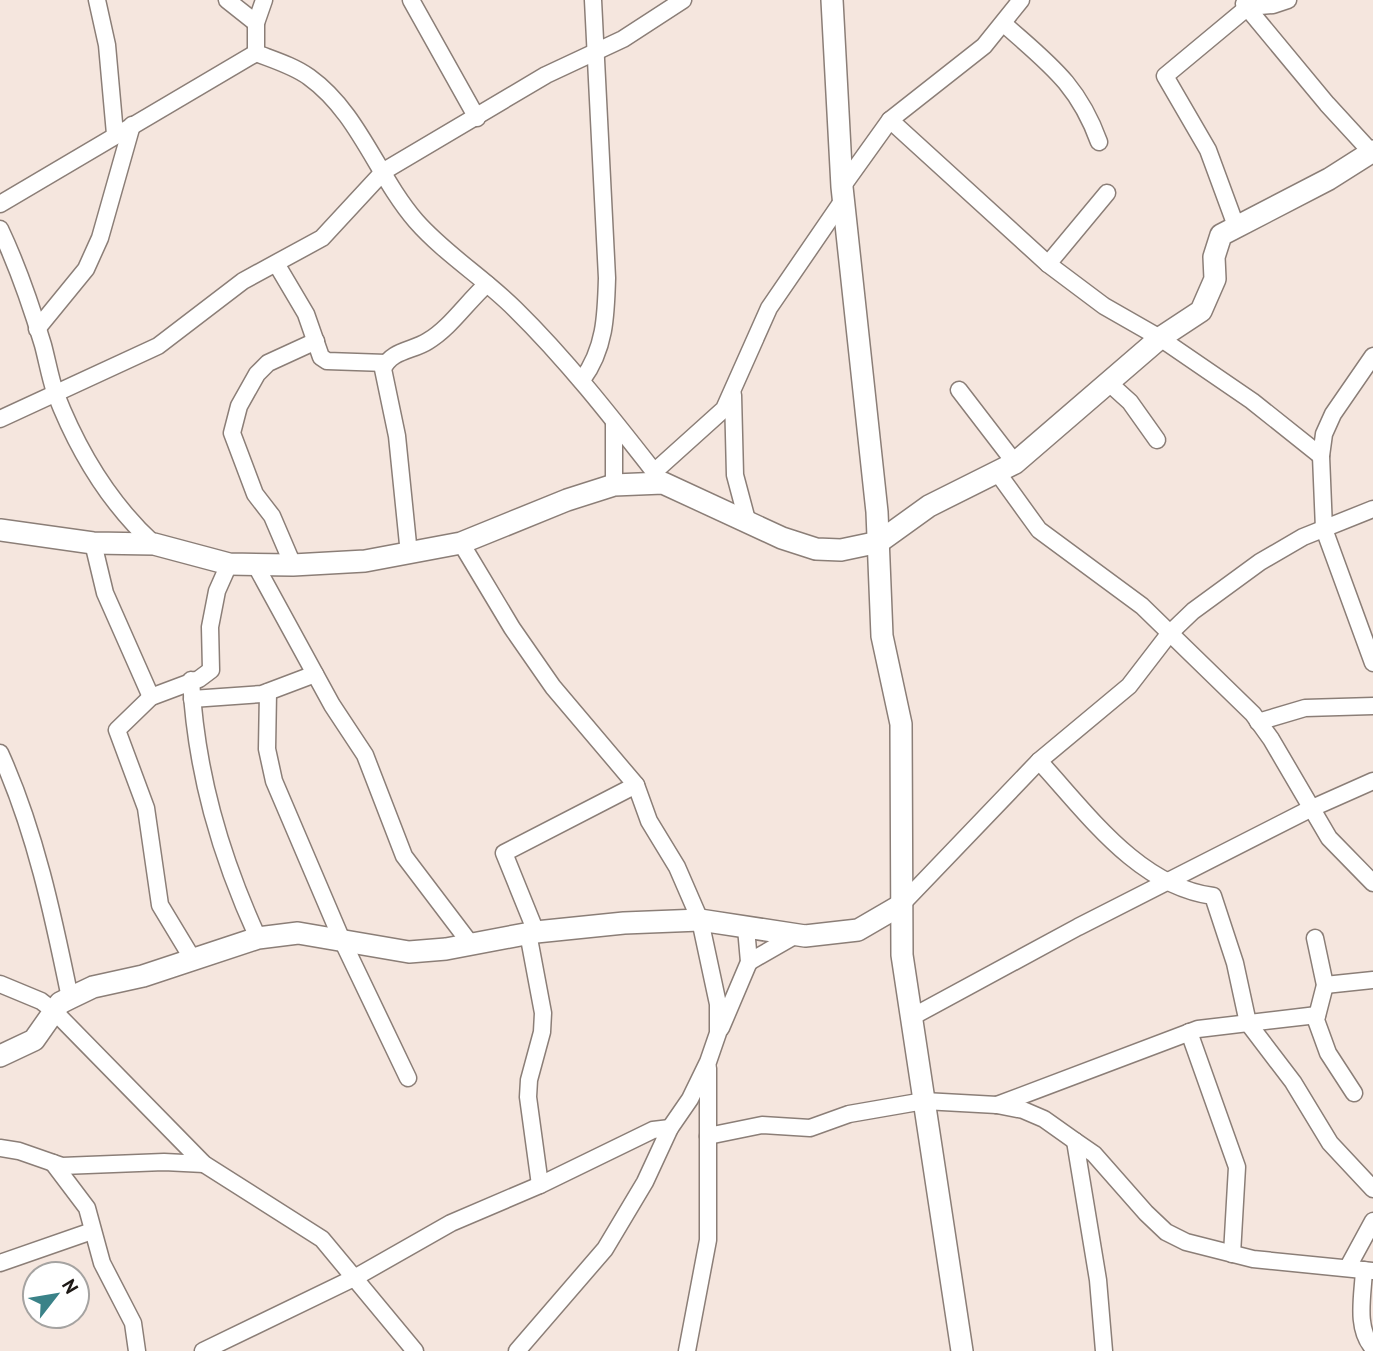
<svg xmlns="http://www.w3.org/2000/svg" width="1373" height="1351" font-family="'PT Sans',sans-serif">
	<rect width="100%" height="100%" fill="#f5e6de"/>
	<g fill="none" stroke-linecap="round" stroke-linejoin="round">
		<g stroke="#8b7e77" stroke-width="19">
			<g id="street">
				<path d="M 97,0 L 107,45 L 115,134"/>
				<path d="M 227,0 L 256,23"/>
				<path d="M 411,0 L 477,118"/>
				<path d="M 1244,4 L 1327,104 L 1373,154"/>
				<path d="M 1004,24 C 1049,64 1078,84 1099,142"/>
				<path d="M 256,53 C 274,60 294,66 309,77 C 359,113 377,176 416,221 C 445,254 484,278 515,309 C 569,362 616,423 663,483"/>
				<path d="M 256,53 L 256,23 L 264,0"/>
				<path d="M 890,120 L 1048,264 L 1104,306 L 1160,338 L 1252,401 L 1321,456"/>
				<path d="M 842,187 L 890,120 L 984,46 L 1021,0"/>
				<path d="M 0,204 L 256,53"/>
				<path d="M 1236,226 L 1208,150 L 1165,76 L 1248,7 L 1273,5 L 1288,0"/>
				<path d="M 0,229 C 18,267 31,305 43,345 C 47,360 50,377 55,392 C 77,449 109,503 154,544"/>
				<path d="M 1048,264 L 1107,193"/>
				<path d="M 277,265 L 306,314 L 321,357 L 327,361 L 386,363"/>
				<path d="M 37,329 L 86,269 L 100,238 L 132,125"/>
				<path d="M 1373,356 L 1333,414 L 1324,434 L 1321,456 L 1324,529 L 1373,663"/>
				<path d="M 582,380 C 605,349 606,316 607,278 L 593,0"/>
				<path d="M 1109,383 L 1130,402 L 1157,440"/>
				<path d="M 959,390 L 1015,463"/>
				<path d="M 733,395 L 735,475 L 747,520"/>
				<path d="M 0,419 L 158,346 L 243,281 L 322,238 L 384,171 L 546,75 L 623,39 L 683,0"/>
				<path d="M 654,472 L 724,409 L 769,308 L 843,200"/>
				<path d="M 997,472 L 1039,530 L 1142,606 L 1253,714 L 1271,739 L 1329,838 L 1373,883"/>
				<path d="M 614,485 L 614,423"/>
				<path d="M 93,543 L 105,593 L 151,697"/>
				<path d="M 461,543 L 512,628 L 553,687 L 636,785 L 649,821 L 677,867 L 700,920 L 718,1004 L 718,1033 L 708,1062 L 690,1099 L 670,1128 L 645,1182 L 605,1249 L 517,1351"/>
				<path d="M 409,554 L 397,436 L 383,369 C 391,350 413,351 428,341 C 450,328 467,302 487,284"/>
				<path d="M 293,565 L 272,516 L 255,494 L 232,433 L 239,406 L 257,374 L 268,363 L 316,341"/>
				<path d="M 256,566 L 332,705 L 365,755 L 404,856 L 470,943"/>
				<path d="M 191,680 C 196,772 220,855 258,938"/>
				<path d="M 268,692 L 267,749 L 274,781 L 341,938 L 408,1078"/>
				<path d="M 192,699 L 262,694 L 315,674"/>
				<path d="M 1258,722 L 1305,708 L 1373,706"/>
				<path d="M 0,753 C 35,830 53,915 70,998"/>
				<path d="M 1039,761 C 1087,813 1138,886 1213,896 L 1235,963 L 1248,1023 L 1293,1082 L 1330,1143 L 1373,1189"/>
				<path d="M 901,905 L 1039,761 L 1129,686 L 1169,634 L 1193,611 L 1260,562 L 1303,537 L 1373,509"/>
				<path d="M 536,932 L 504,853 L 636,785"/>
				<path d="M 528,933 L 543,1013 L 542,1032 L 529,1080 L 528,1097 L 540,1185"/>
				<path d="M 1315,938 L 1325,985 L 1316,1020 L 1328,1053 L 1354,1093"/>
				<path d="M 192,958 L 160,905 L 146,808 L 117,730 L 151,697 L 199,679 L 211,670 L 210,627 L 217,591 L 229,564"/>
				<path d="M 749,962 L 796,935"/>
				<path d="M 0,984 L 41,1001 L 54,1011 L 204,1164 L 322,1239 L 415,1351"/>
				<path d="M 1325,985 L 1373,980"/>
				<path d="M 910,1018 L 1078,927 L 1310,809 L 1373,781"/>
				<path d="M 721,1028 L 749,962 L 746,928"/>
				<path d="M 1189,1032 L 1237,1167 L 1232,1254"/>
				<path d="M 997,1105 L 1198,1029 L 1317,1015"/>
				<path d="M 708,1136 L 762,1125 L 810,1128 L 849,1114 L 924,1101 L 997,1105 L 1023,1110 L 1044,1119 L 1075,1141 L 1094,1154 L 1146,1213 L 1166,1232 L 1186,1242 L 1253,1259 L 1373,1271"/>
				<path d="M 1075,1141 L 1098,1280 L 1104,1351"/>
				<path d="M 0,1148 L 19,1151 L 62,1166 L 164,1162 L 204,1164"/>
				<path d="M 53,1163 L 87,1208 L 102,1263 L 133,1323 L 137,1351"/>
				<path d="M 0,1263 L 92,1231"/>
				<path d="M 1348,1267 L 1373,1221"/>
				<path d="M 1364,1270 C 1363,1295 1355,1328 1373,1348"/>
				<path d="M 203,1351 L 356,1277 L 451,1223 L 540,1185 L 653,1130 L 670,1128"/>
				<path d="M 687,1351 L 708,1240 L 708,1068"/>
			</g>
		</g>
		<g stroke="#8b7e77" stroke-width="24">
			<g id="secondary">
				<path d="M 832,0 L 842,187 L 877,512 L 882,636 L 901,724 L 902,955 L 962,1351"/>
				<path d="M 0,530 L 93,543 L 154,544 L 229,564 L 293,565 L 365,561 L 461,543 L 567,500 L 614,485 L 663,483 L 782,538 L 816,549 L 841,550 L 879,542 L 929,506 L 1015,463 L 1160,338 L 1201,311 L 1215,279 L 1214,257 L 1221,235 L 1329,179 L 1373,151"/>
				<path d="M 0,1056 L 34,1040 L 60,1003 L 70,998 L 93,987 L 143,976 L 258,938 L 298,933 L 409,952 L 446,949 L 536,932 L 624,923 L 700,920 L 805,936 L 858,930 L 901,905"/>
			</g>
		</g>
		<use href="#street" stroke="#fff" stroke-width="16"/>
		<use href="#secondary" stroke="#fff" stroke-width="21"/>
	</g>
	<g transform="translate(56 1295) rotate(59)"><circle r="33" fill="#ffffff" stroke="#a5a3a1" stroke-width="2"/>
	<path d="M0-5L12 26L0 18L-12 26Z" fill="#3a8288"/>
	<text y="-10" font-size="19" font-weight="bold" text-anchor="middle" fill="#1d1815">N</text>
	</g>
</svg>
